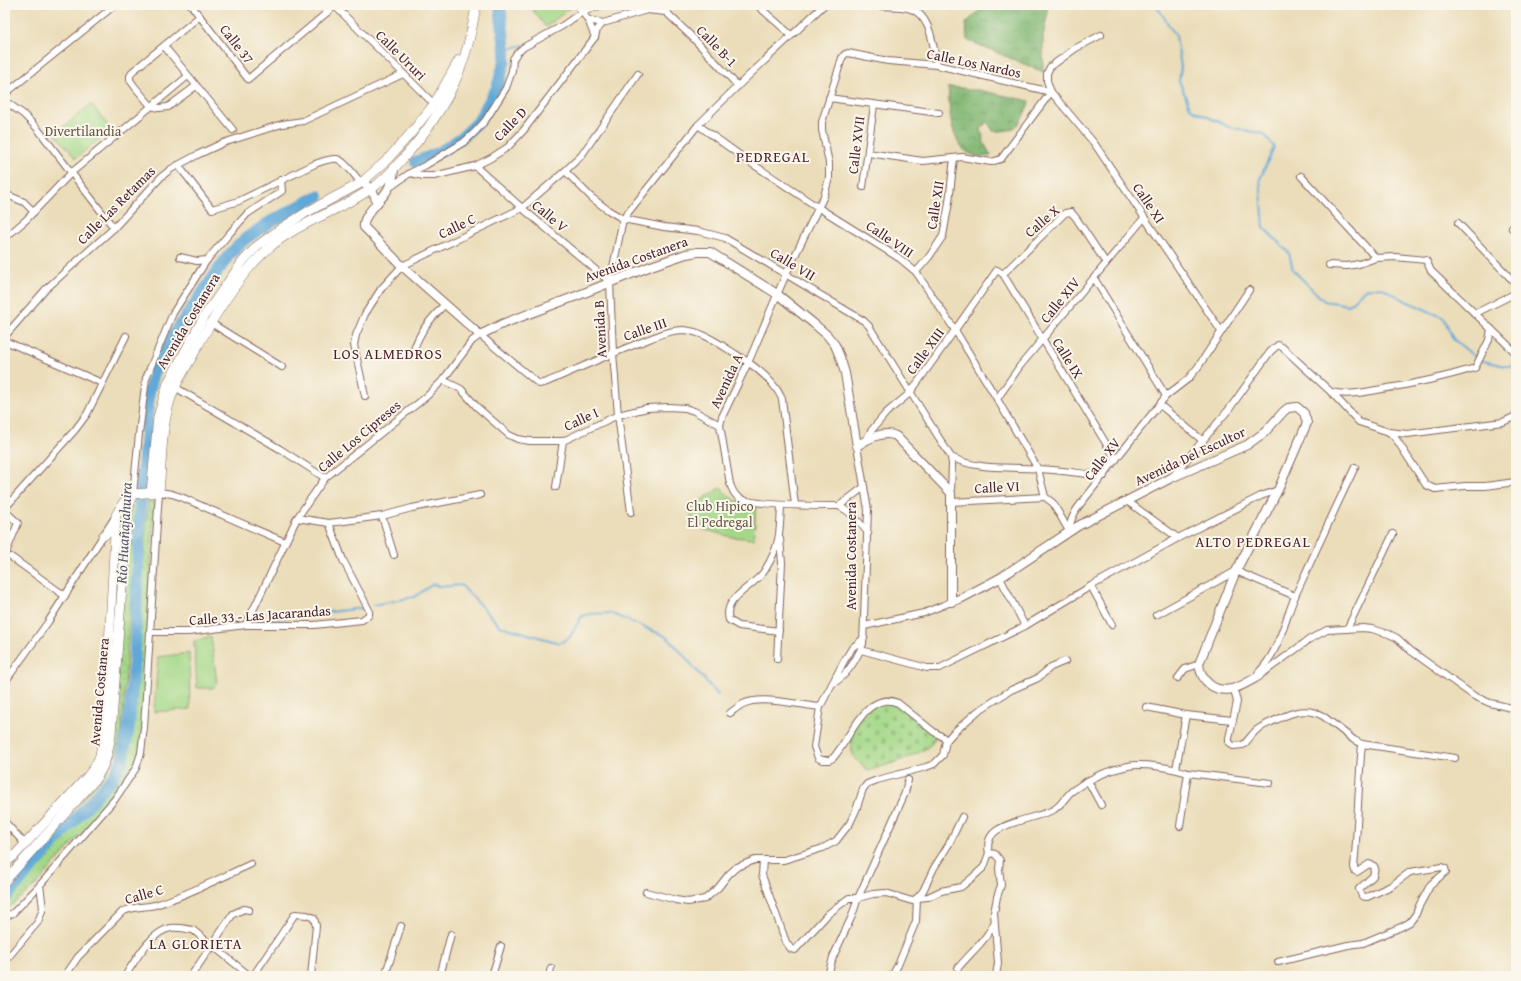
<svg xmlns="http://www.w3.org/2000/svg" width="1521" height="981" font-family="'Gentium Book Plus',serif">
	<defs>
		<pattern id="grass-dots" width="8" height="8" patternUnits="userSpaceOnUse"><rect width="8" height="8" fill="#a4d888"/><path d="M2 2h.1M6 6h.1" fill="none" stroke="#8fb976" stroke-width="1.8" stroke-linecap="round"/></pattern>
		<pattern id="forest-crowns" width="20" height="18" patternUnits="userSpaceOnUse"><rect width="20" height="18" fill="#83b874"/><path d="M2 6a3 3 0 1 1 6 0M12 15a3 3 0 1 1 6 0" fill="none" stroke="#6d955f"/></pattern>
		<pattern id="cemetery-stones" width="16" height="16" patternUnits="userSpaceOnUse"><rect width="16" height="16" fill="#a4d888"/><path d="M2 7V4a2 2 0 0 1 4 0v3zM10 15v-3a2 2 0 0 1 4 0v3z" fill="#8fb976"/></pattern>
	</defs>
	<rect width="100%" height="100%" fill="#fbf7ec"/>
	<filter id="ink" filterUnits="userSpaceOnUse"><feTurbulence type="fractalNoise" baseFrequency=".025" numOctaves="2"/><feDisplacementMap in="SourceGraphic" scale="8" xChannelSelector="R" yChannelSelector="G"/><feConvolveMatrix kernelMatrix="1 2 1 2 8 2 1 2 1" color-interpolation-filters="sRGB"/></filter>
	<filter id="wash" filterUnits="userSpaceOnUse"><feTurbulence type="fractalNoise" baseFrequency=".012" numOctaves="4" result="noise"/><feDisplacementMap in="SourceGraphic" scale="16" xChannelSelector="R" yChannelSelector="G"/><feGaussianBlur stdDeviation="0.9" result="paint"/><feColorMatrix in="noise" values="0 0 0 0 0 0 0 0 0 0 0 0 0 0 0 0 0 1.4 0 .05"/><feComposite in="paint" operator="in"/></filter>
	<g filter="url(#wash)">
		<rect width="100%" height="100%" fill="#ebddb9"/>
		<g fill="url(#grass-dots)" stroke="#777c5a">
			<path d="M 138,490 L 122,729 L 117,751 L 105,774 L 77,806 L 102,770 L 132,493 Z"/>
			<path d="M 148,500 L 152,501 L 154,505 L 142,744 L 137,762 L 125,784 L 37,884 L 5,911 L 5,903 L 11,898 L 113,783 C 121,770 127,758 130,744 Z"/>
		</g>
		<g fill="url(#forest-crowns)" stroke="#666c50">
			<path d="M 1000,5 L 1045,5 L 1048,12 L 1043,36 L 1043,72 L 967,40 L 966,23 L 980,10 L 999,7 Z"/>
			<path d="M 948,87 L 963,88 L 967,90 L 978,90 L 1030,101 C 1020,124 1019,132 993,131 L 987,121 L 981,129 L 984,143 L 991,156 C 987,156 982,157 978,156 C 949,152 950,110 948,87 Z"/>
		</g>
		<path fill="url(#cemetery-stones)" stroke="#777c5a" d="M 891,698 L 895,699 L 936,735 C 935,753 884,765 869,771 L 854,758 L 848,736 C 858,720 871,702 891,698 Z"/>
		<g fill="#a4d888" stroke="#777c5a">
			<path d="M 529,5 L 573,5 L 546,27 Z"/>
			<path d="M 91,104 L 111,129 L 76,158 L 55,134 Z"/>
			<path d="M 721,487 C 729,500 741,504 756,504 L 754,539 L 731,537 L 690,525 L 693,506 Z"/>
			<path d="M 211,636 L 217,683 L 213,688 L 197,688 L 194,641 Z"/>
			<path d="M 189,653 L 190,709 L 154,712 L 158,657 Z"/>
		</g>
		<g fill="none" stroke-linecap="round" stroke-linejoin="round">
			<g stroke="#60a8d7" stroke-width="2">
				<path d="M 1156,5 L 1176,36 L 1181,67 L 1179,81 L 1191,109 L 1229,127 L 1264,134 L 1274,147 L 1260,179 L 1264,228 L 1289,253 L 1293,270 L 1324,301 L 1349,305 L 1365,289 L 1381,287 L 1406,301 L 1444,318 L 1453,339 L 1479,360 L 1505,366 L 1516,366"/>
				<path d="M 505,50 L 523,45"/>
				<path d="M 373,605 L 414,597 L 433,584 C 441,589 452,585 461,585 L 500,626 L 560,643 L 570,637 L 581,617 L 589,614 L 610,613 L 665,636 L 672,642 L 718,695"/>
				<path d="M 254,621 L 363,608"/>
				<path d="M 207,627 L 215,624 L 237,622"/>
			</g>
			<g stroke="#60a8d7" stroke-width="12">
				<path d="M 416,162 L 440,152 L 461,138 L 478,122 L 497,88 L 505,60 L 505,50 L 500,5"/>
				<path d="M 5,898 L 113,777 L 122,761 L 129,726 L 135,649 L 140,507 L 149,393 C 152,378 156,364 163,350 L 228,256 L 245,239 L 270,222 L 318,196"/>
			</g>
		</g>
	</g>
	<g filter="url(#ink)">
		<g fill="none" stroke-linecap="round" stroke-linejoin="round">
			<g stroke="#82625d" stroke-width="8">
				<g id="minor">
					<path d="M 191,5 L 248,79 L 336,5"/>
					<path d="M 322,5 L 328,12"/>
					<path d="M 577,5 L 588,20 L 595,37"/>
					<path d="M 757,5 L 791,35"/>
					<path d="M 874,5 C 885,7 897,6 908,8 C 931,13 933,46 937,65"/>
					<path d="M 335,6 L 434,104"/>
					<path d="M 588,20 L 603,23"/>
					<path d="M 1101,35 L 1076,48 L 1050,67 L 1047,73 L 1047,81 L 1051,92 L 1094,143 L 1221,331"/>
					<path d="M 164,46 L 233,130"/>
					<path d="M 196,86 L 168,107 L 159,108 L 151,106 L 135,87 L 130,80 L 130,76 L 133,71 L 200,16"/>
					<path d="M 5,94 L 115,5"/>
					<path d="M 829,98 L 939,113"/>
					<path d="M 5,101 L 23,114 L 37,128 L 114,228"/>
					<path d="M 698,125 L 748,161 L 819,208 L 899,258 L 916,272 L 955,330 L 997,399 L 1038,469 L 1045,497 L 1053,503 L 1069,531"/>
					<path d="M 868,153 L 923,161 L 962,157 L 991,162 L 1001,159 L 1051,92"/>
					<path d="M 178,165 L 212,209 L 239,201 L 315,164 C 321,162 330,158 337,159 C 344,160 356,177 361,183"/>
					<path d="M 475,166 L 522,208 L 610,282"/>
					<path d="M 565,171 L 592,198 L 608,210 L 623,219 L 664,227 L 698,231 L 725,238 L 864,321 L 869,326 L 951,457 L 952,464 L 951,493"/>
					<path d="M 410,173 L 423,176 L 434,176 L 475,166 L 491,158 L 508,147 L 523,131 L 595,37 L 597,30 L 603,23 L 647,10 L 666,12 L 692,37 L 738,86"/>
					<path d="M 1301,176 L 1376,258"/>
					<path d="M 863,187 L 874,105"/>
					<path d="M 389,188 L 410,173 L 426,165 L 464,142 L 474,133 L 485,121 L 506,88 L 512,71 L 513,59 L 517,53 L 524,47 L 562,26 L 582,12 L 601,5"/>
					<path d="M 5,194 L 24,202 L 34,212"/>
					<path d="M 1458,223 L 1516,284"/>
					<path d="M 1512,228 L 1516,232"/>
					<path d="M 5,238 L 26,220 L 71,173 L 188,76"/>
					<path d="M 180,257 L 197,261 L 207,260"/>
					<path d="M 1329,265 L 1347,266 L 1359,264 L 1376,258 L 1395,257 L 1426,260 L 1431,271 L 1516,353"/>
					<path d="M 916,272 L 929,257 L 943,236 L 949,202 L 954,158"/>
					<path d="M 1003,274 L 1065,213 L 1071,212 L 1076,218 L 1106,263"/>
					<path d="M 1094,278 L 1166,396"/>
					<path d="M 1474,314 L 1516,293"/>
					<path d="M 211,323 L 282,367"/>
					<path d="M 5,336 L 46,289 L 114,228 L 161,177 L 171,169 L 197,155 L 223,143 L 282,124 L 303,121 L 403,74"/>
					<path d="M 5,341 L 102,383"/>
					<path d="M 413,352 C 420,330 430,320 445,304"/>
					<path d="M 443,380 L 461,389 L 477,407 L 509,435 L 518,439 L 530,441 L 563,441 L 618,415 L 647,408 L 669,407 L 685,408 L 694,411 L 720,425"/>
					<path d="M 173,386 L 280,449 L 325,478"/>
					<path d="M 1331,392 C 1347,396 1366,392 1382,389 C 1414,384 1445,377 1475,368 L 1489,340 L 1491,329"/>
					<path d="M 365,396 L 354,345 L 356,335 L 365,314 L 381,289 L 402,266 L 522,208 L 565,171 L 581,156 L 638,74"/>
					<path d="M 997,399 L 1020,366 L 1144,218"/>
					<path d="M 1160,405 L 1203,441"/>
					<path d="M 1389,432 L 1396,439 L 1426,485 L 1435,489 L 1465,486 L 1485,486 L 1516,482"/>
					<path d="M 866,440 L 871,431 L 886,413 L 910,393 L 955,330 L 997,270 L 1003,274 L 1116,460"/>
					<path d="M 951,457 C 979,471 1009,466 1039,469 C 1061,470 1083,474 1104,476"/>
					<path d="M 1173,476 L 1230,408 L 1270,352 L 1278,345 L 1282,347 L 1331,392 L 1359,422 L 1389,432 L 1407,434 L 1503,422 L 1516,416"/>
					<path d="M 556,487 L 563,441"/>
					<path d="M 133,494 L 139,434 L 146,378 L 173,313 L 207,260 L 229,234 L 247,214 L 282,191 L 281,180"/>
					<path d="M 1127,501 L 1178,538"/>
					<path d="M 951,502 L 1045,497"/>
					<path d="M 839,506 L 864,487"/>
					<path d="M 5,508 L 75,430 L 87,414 L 126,336"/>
					<path d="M 5,511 L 18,523 L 5,555"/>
					<path d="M 631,512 L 618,415 L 613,353 L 610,282 L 623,219 L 698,125 L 744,80 L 824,5"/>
					<path d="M 382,516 L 394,555"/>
					<path d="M 297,518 L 329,523 L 382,516 L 412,508 L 480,495"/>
					<path d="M 1069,531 C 1070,521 1073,514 1079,506 L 1166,396 L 1188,379 L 1198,367 L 1249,290"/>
					<path d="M 868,533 C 860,522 851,512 839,506 C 821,506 748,506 738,497 C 733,494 732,488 730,484 L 720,425 L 722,417 L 748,363 L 786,274 L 824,196 L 829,178 L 829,163 L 822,130 L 822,122 L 842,58 L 845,54 L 848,53 L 888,61 L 937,65 L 1051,92"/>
					<path d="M 11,557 L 65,596"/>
					<path d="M 1000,578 L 1025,626"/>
					<path d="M 1091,586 L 1112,625"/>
					<path d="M 1156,615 L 1236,571 L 1295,596"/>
					<path d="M 246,625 L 297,518 L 325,478 L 427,396 L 443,380 L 472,341 L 480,335 L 539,384 L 547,382 C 577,369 608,355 639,343 C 653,338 667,330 683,330 C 703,331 721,345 737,355 C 755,366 774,380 782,399 L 795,505"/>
					<path d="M 864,626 L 924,613 L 951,602"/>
					<path d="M 1347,629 L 1393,534"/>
					<path d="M 779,631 L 739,626 L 729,620 C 722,597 755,587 765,570 C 780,546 780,532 781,505"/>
					<path d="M 151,632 L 188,632 L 246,625 L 314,625 L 362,620 L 369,615 L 369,610 L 343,560 L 329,523"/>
					<path d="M 864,638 L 852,648 L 844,661 L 820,707 L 814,747 L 816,752 L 818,758 L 822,760 L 829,760 L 833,758 C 849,741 866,689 898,703 L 934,732 L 943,737 L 946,741"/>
					<path d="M 861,650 L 927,668 L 940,668 L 1025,626 L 1091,586 L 1178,538 L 1261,496 L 1278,490"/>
					<path d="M 777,659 L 782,563 L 780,539"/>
					<path d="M 1258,673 C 1280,651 1284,621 1296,594 C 1315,552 1335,509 1355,467"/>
					<path d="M 1259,676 L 1310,639 L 1327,630 L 1363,628 L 1372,629 L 1389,634 L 1397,638 L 1411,651 L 1474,696 L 1490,703 L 1516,709"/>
					<path d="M 1178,678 L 1185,669 L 1199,664"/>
					<path d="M 5,682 L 48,622 L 115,517"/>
					<path d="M 832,684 C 846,677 857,658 863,644 L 868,510 L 857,446"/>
					<path d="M 1234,689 L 1237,702 L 1229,738 L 1229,742 L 1233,746 L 1243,745 C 1249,740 1252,733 1258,729 C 1264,725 1271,722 1278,719 C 1293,712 1307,707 1323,716 L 1354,740 L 1362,744 L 1455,758"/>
					<path d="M 1146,707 L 1186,715 L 1232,720"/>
					<path d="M 730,713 C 734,710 739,706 743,704 C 762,695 799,705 820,707"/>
					<path d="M 1176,769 L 1186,715"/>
					<path d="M 1088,781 L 1101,805"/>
					<path d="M 5,822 L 25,844"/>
					<path d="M 1180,826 L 1188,773"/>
					<path d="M 989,853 C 987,845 988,837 996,831 C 1009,821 1036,818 1053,810 C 1061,806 1065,797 1072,791 C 1088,779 1109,770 1128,766 C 1143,763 1173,768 1188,773 L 1270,783"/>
					<path d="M 763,860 L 762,875 L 786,942 L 791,949 L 795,950 L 828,914 L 849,898 L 858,898 L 873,894 L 886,893 L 912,901 L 917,898 L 928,897 L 941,891 L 961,887 L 972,878 L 984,867 L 989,853 L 995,854 L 1000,860 L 999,869 L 1001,885 L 997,897 L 994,913 L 998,963 L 996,976"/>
					<path d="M 646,892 L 676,900 L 688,902 L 705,899 L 718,888 L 729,874 L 737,867 L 755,860 L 784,860 L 823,848 L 836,841 L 850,823 L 856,810 L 863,789 L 867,784 L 877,780 L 926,767 L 934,764 L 943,755 L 946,741 L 953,733 L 978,711 L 1011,690 L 1038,678 L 1051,667 L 1065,661"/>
					<path d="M 5,917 L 13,913 L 40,885 L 115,799 L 136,768 L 141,753 L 144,727 L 159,492 L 172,494 L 181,497 L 285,542"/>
					<path d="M 5,961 L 38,922 L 43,908 L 40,885"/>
					<path d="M 1278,962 L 1348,945 L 1363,943 L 1401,927 L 1410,922 L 1416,914 L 1419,906 L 1431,884 L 1446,872 L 1445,868 L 1442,867 L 1410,872 L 1391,886 L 1367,897 L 1362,896 L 1359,889 L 1373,876 L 1375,868 L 1374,866 L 1369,864 L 1357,872 L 1355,871 L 1354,867 C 1358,826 1358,785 1362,744"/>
					<path d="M 958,968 C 970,953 986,941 994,923"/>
					<path d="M 65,976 L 78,957 L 122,912 C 135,905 143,908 155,905 C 188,895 220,878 251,864"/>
					<path d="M 125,976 C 135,961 151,931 171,928 C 178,927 186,929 193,930 L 250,976"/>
					<path d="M 191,976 L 233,914 L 244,909 L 249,910"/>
					<path d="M 253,976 L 295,914 L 307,915 L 314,918 L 316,926 L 311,976"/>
					<path d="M 385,976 L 401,926"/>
					<path d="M 440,976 L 451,934"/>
					<path d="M 492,976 L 501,946"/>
					<path d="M 549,976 L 551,968"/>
					<path d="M 828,976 L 833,957 L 852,916 L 858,898 L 905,793 L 908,780"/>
					<path d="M 892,976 L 898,965 L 916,921 L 917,898 L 923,891 L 934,868 L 949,844 L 962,817"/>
				</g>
			</g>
			<g stroke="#82625d" stroke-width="10">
				<g id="tertiary">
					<path d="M 394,168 C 394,175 392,182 388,189 C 382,201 362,214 364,227 L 402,266 L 480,335 L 502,324 L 579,295 L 651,266 L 686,254 L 698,252 L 710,252 L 777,294 L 813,323 L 827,335 L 835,345 L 840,357 L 845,373 L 857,446 C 867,439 884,430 896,436 L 951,493 L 951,602 L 962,598 L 1000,578 L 1078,526 L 1171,478 L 1247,445 L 1265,432 L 1284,411 L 1288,408 L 1297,407 L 1304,413 L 1307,423 L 1278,490 L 1236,571 L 1199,664 C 1201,681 1214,693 1232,689 C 1241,687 1250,681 1259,676"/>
					<path d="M 361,183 C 372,186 376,195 376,205"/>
				</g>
			</g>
			<g stroke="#82625d" stroke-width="10">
				<g id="secondary">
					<path d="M 151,493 L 158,417 L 168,383 L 205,315 L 226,285 L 243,261 L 257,246 L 280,229 L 307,212 L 361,183 L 385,162 L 412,132 L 434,104 L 459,60"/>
					<path d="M 133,494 L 159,492 C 162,463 161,432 169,404 C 174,387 183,372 192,357 C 211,321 239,273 270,247 C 300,222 338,211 371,189 C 385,180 396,166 408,153 C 448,106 467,67 476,5"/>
					<path d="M 103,536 C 109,532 113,529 119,534"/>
					<path d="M 5,863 L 14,856 L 87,777 L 94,768 L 100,756 L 105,720 L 116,515 L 123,503 L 132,495"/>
					<path d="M 5,881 L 94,781 C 106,765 108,753 111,734 L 128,509 L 133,494"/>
				</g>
			</g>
			<use href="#minor" stroke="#fff" stroke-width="6"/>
			<use href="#tertiary" stroke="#fff" stroke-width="8"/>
			<use href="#secondary" stroke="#fff" stroke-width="9"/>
		</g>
	</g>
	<g text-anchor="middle" stroke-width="4" stroke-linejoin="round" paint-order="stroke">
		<g font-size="14" fill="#4a1f2b" stroke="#fbf7ec">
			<text transform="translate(237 44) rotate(52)" y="5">Calle 37</text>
			<text transform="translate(717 46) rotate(46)" y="5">Calle B-1</text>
			<text transform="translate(401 55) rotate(45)" y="5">Calle Ururi</text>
			<text transform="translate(974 63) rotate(12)" y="5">Calle Los Nardos</text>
			<text transform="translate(510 124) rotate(-46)" y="5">Calle D</text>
			<text transform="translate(856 145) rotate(-83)" y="5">Calle XVII</text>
			<text transform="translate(1149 203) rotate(56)" y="5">Calle XI</text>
			<text transform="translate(116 205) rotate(-45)" y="5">Calle Las Retamas</text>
			<text transform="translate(935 205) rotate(-81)" y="5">Calle XII</text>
			<text transform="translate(550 216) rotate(40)" y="5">Calle V</text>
			<text transform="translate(1042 221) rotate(-41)" y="5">Calle X</text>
			<text transform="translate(457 226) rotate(-26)" y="5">Calle C</text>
			<text transform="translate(890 239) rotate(34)" y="5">Calle VIII</text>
			<text transform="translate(636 259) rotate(-20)" y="5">Avenida Costanera</text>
			<text transform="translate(793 264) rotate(31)" y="5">Calle VII</text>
			<text transform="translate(1060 300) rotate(-51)" y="5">Calle XIV</text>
			<text transform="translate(188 321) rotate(-59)" y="5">Avenida Costanera</text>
			<text transform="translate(600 329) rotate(-93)" y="5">Avenida B</text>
			<text transform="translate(645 329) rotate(-19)" y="5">Calle III</text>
			<text transform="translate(925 351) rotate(-54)" y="5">Calle XIII</text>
			<text transform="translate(1068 358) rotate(58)" y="5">Calle IX</text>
			<text transform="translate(726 381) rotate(-65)" y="5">Avenida A</text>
			<text transform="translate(581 419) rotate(-25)" y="5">Calle I</text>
			<text transform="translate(359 436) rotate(-40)" y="5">Calle Los Cipreses</text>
			<text transform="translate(1190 456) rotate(-25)" y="5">Avenida Del Escultor</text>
			<text transform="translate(1102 459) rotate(-52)" y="5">Calle XV</text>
			<text transform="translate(997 487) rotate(-3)" y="5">Calle VI</text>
			<text transform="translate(851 556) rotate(-90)" y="5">Avenida Costanera</text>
			<text transform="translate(260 615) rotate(-4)" y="5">Calle 33 - Las Jacarandas</text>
			<text transform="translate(99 692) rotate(-85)" y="5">Avenida Costanera</text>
			<text transform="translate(144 894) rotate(-16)" y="5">Calle C</text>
		</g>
		<g font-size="14" fill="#655647" stroke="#fbf7ec">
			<text x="83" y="136">Divertilandia</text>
			<text x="720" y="511">Club Hipico<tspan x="720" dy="16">El Pedregal</tspan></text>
		</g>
		<g font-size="15" letter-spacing="1" fill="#4a1f2b" stroke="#fbf7ec">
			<text x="773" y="162">PEDREGAL</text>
			<text x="388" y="359">LOS ALMEDROS</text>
			<text x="1253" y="547">ALTO PEDREGAL</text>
			<text x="196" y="949">LA GLORIETA</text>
		</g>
		<g font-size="15" font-style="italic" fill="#535670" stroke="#fbf7ec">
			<text transform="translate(124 533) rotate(-87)" y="5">Río Huañajahuira</text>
		</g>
	</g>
	<rect width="1521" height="981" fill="none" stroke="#fbf7ec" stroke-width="20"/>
</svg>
